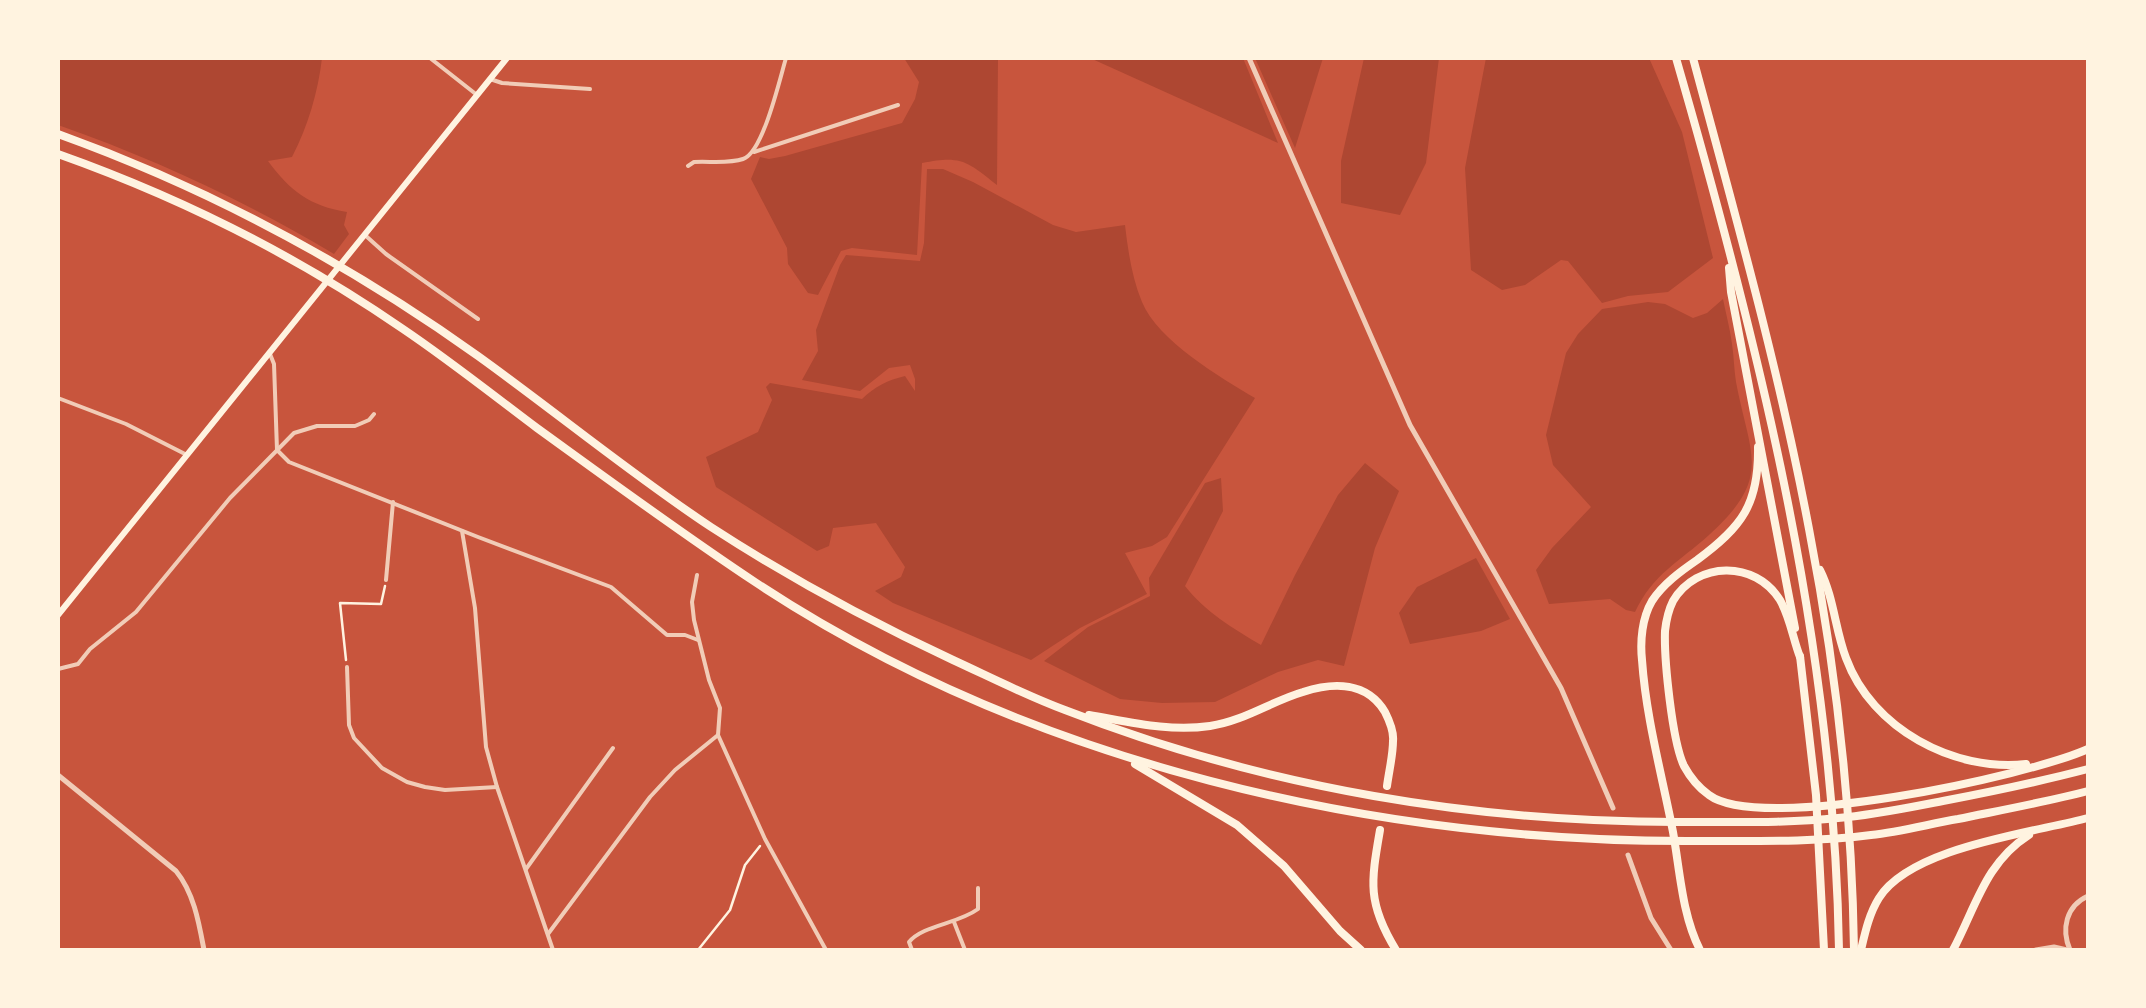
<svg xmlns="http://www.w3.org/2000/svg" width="2146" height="1008" font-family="'Times New Roman',serif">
	<rect width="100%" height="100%" fill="#c8553d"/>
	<g fill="#ae4732">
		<path d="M 58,58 L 322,58 C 318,92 308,126 292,157 L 268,161 C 290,191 310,206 347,212 L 344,225 L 349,234 L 334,254 C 245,201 155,159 58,125 Z"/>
		<path d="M 904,58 L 998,58 L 997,185 C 967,161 961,155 922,163 L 917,255 L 852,248 L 841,251 L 818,295 L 808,293 L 788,264 L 787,248 L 751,179 L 760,157 L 769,159 L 785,156 L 902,123 L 915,99 L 919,82 Z"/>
		<path d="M 1090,58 L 1243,58 L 1278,143 Z"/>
		<path d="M 1255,58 L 1323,58 L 1295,148 Z"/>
		<path d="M 1364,58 L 1439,58 L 1426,163 L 1400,215 L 1341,203 L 1341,161 Z"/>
		<path d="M 1486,58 L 1649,58 L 1682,132 L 1713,258 L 1668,292 L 1628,296 L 1602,303 L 1568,261 L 1561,260 L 1525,285 L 1502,290 L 1471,270 L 1465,168 Z"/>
		<path d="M 927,169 L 943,169 L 973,182 L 1053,225 L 1076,232 L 1125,225 C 1128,251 1132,278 1142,302 C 1158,341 1220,377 1255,398 L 1167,537 L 1152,546 L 1125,553 L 1147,594 L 1080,628 L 1031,660 L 893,603 L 875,591 L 901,577 L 905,567 L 876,523 L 833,528 L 829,546 L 817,551 L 716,487 L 706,457 L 758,432 L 772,400 L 766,387 L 770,383 L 862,399 C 874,387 888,380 905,376 L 915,391 L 915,379 L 910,365 L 889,368 L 860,391 L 802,380 L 818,351 L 816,330 L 840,265 L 846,255 L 920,261 L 924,243 Z"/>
		<path d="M 1723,299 C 1726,314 1730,329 1732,344 C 1734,357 1734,370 1736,382 C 1750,456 1773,477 1709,535 C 1679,562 1653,574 1635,612 L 1626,610 L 1610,599 L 1549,604 L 1536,570 L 1552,548 L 1591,507 L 1553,465 L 1546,435 L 1566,353 L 1578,334 L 1602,309 L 1648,302 L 1665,304 L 1693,318 L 1707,313 Z"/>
		<path d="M 1365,463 L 1399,491 L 1375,548 L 1344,666 L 1318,660 L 1278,672 L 1215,702 L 1162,703 L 1120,699 L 1044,661 L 1088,627 L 1150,596 L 1149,578 L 1205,483 L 1221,478 L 1223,511 L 1185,586 C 1204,611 1234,629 1261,645 L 1295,575 L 1338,495 Z"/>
		<path d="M 1476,558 L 1510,619 L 1481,631 L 1410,644 L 1399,613 L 1417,587 Z"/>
	</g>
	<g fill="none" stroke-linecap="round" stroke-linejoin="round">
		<g stroke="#fff3e0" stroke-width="2.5">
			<path d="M 346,660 L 340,603 L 381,604 L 385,586"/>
			<path d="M 698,950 L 730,910 L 745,865 L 760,846"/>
		</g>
		<g stroke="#f1ccb7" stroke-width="4">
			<path d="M 430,58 L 477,95"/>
			<path d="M 490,79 L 502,83 L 590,89"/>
			<path d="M 754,152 L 898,105"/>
			<path d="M 688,166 L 694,162 C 709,161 729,164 743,159 C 763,153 780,78 786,58"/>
			<path d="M 366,236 L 386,254 L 478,319"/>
			<path d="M 270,354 L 274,364 L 277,450 L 289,462 L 478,537 L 611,587 L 667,635 L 685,635 L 698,640"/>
			<path d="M 58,398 L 126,424 L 185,454"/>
			<path d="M 462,531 L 475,608 L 486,747 L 497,787 L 553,950"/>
			<path d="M 697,575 L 692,602 L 694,620 L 709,680 L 720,708 L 718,735 L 765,839 L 826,950"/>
			<path d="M 386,580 L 393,502"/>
			<path d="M 347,667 L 349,725 L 354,738 L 382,768 L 407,782 L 425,787 L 445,790 L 497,787"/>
			<path d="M 58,669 L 78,664 L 90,649 L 136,612 L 230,498 L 294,433 L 317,426 L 355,426 L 369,420 L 374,414"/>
			<path d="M 526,869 L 613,748"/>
			<path d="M 954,922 L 965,950"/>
			<path d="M 548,934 L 650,797 L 675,770 L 718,735"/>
			<path d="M 912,950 L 909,942 C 923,925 958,924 978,909 L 978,888"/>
		</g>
		<g stroke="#f1ccb7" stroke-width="5">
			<path d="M 1249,58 L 1410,425 L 1561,688 L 1613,808"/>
			<path d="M 58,775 L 176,871 C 194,893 199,923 204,950"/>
			<path d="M 1628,855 L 1651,918 L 1671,950"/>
			<path d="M 2036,950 L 2054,947 L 2067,950"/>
			<path d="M 2070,950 C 2061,929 2066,906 2088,896"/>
		</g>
		<path stroke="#fff3e0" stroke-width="6" d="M 58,615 L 507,58"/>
		<g stroke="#fff3e0" stroke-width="8">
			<path d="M 1676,58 C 1760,349 1834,645 1839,950"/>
			<path d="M 1693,58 C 1735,214 1779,370 1809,529 C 1836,668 1852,809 1854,950"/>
			<path d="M 58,134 C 208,188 348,263 478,356 C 556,412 631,474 711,527 C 788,577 869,621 953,660 C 990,677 1027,696 1065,710 C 1265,788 1479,824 1694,822 C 1742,822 1791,823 1838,818 C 1875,815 1911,807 1948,800 C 1995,791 2042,781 2088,769"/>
			<path d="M 58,154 C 179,197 297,256 403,329 C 449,360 493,395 537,428 C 609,480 681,533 755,582 C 1030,764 1377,844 1705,841 C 1760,841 1816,842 1871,835 C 1900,832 1929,824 1958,819 C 2002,810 2046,802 2088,791"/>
			<path d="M 1729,268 L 1731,292 L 1795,628"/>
			<path d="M 1820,570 C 1834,598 1835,629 1846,658 C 1872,729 1954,772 2026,764"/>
			<path d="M 1800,656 L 1816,795 L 1824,950"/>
			<path d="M 1800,657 C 1793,639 1790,617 1780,600 C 1755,560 1697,561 1673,601 C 1669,609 1666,622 1665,631 C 1664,659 1672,741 1684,766 C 1690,777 1699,788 1709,795 C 1761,834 2028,776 2088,749"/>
			<path d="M 1089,715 C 1130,722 1169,732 1210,726 C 1244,721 1272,701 1303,692 C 1334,682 1367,682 1385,712 C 1389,720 1394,732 1393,741 C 1393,755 1389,771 1387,786"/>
			<path d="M 1135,764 L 1237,825 L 1284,866 L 1340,931 L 1361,950"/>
			<path d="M 1380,830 C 1371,882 1367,903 1396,950"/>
			<path d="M 1700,950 C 1682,915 1680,871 1673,832 C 1662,775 1646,718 1642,660 C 1640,641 1642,618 1652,601 C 1663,584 1681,571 1697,560 C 1742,527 1759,504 1758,447"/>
			<path d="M 1861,950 C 1865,933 1869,914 1879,898 C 1911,847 2032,833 2088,818"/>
			<path d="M 1953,950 C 1976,907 1985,863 2029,835"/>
		</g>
	</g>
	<rect width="2146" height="1008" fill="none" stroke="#fff3e0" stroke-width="120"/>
</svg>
